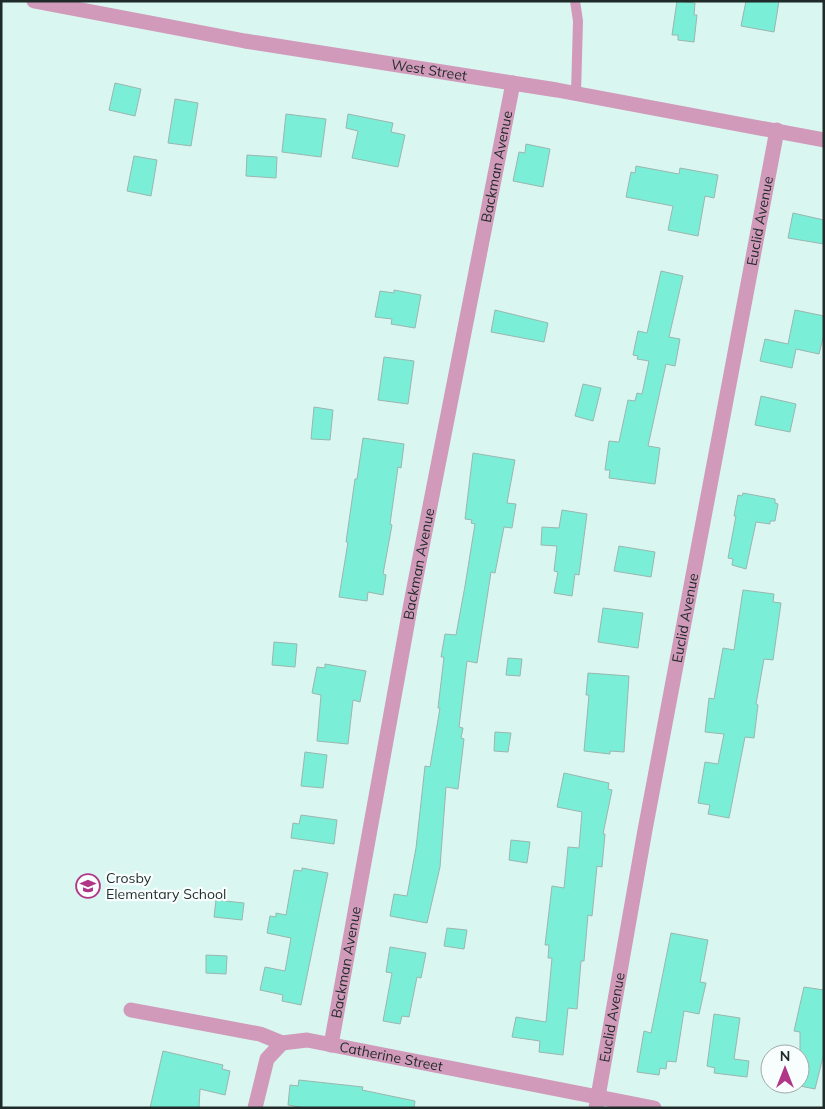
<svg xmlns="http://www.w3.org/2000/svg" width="825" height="1109" font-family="Mulish,sans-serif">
	<rect width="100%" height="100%" fill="#d9f7f0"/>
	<g fill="#7beed8" stroke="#9ab6af">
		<path d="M 677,1 L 695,3 L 694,15 L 697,15 L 694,42 L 678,40 L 678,35 L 672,35 Z"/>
		<path d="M 746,1 L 779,1 L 774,32 L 741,26 Z"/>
		<path d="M 115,83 L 141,89 L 135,116 L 109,110 Z"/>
		<path d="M 175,99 L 198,103 L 191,146 L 168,143 Z"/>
		<path d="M 286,114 L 326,119 L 321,157 L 282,152 Z"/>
		<path d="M 348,114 L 393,123 L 391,132 L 405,135 L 398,167 L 352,158 L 358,131 L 346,128 Z"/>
		<path d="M 526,144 L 550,149 L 543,187 L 513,181 L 519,152 L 525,153 Z"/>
		<path d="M 247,155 L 277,157 L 276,178 L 246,176 Z"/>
		<path d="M 134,156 L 157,160 L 151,196 L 127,191 Z"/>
		<path d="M 636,166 L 679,174 L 680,168 L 718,175 L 714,198 L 705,196 L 698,236 L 668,230 L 673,206 L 626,197 L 631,172 L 635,173 Z"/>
		<path d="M 793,213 L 824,220 L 824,244 L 788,238 Z"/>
		<path d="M 661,271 L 683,276 L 669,337 L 680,339 L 675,366 L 666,364 L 648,446 L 660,448 L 655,484 L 609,478 L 610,470 L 605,470 L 609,441 L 619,442 L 628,400 L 635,401 L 637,393 L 642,394 L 649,361 L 637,359 L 638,356 L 633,355 L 638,331 L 647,333 Z"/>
		<path d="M 394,290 L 421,295 L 415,328 L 391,324 L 392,319 L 375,317 L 380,291 L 394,293 Z"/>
		<path d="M 495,310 L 548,323 L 544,342 L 491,332 Z"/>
		<path d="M 795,310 L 824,316 L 824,334 L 819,354 L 796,349 L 792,368 L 760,361 L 765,339 L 788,344 Z"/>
		<path d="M 384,357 L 414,361 L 408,404 L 378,400 Z"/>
		<path d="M 583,384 L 601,388 L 593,421 L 575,416 Z"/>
		<path d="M 761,396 L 796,404 L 790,432 L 755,425 Z"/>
		<path d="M 314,407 L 333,410 L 330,440 L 311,439 Z"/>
		<path d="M 363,438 L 404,444 L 401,468 L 398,467 L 390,524 L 392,525 L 383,574 L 386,575 L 383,595 L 368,592 L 367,601 L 339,597 L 348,542 L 346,542 L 355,479 L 357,479 Z"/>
		<path d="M 473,453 L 515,460 L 507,503 L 516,504 L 512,528 L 504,527 L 495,573 L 491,572 L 477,663 L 467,661 L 459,727 L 463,728 L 461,738 L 464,739 L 458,789 L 446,787 L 440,867 L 427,923 L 390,916 L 394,894 L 407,896 L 416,848 L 425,766 L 430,767 L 440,708 L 438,708 L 444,657 L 441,657 L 445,634 L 456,635 L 465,586 L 475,524 L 471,523 L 472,520 L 465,519 Z"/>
		<path d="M 743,493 L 775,499 L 775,503 L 778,504 L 775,521 L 770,521 L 770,524 L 756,522 L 746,569 L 732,565 L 733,559 L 728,558 L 736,516 L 734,516 L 738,495 L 742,496 Z"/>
		<path d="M 562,510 L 587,514 L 579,575 L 575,574 L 572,596 L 554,593 L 558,572 L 554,571 L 557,546 L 541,545 L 542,527 L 559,528 Z"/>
		<path d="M 619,546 L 655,552 L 651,577 L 614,571 Z"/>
		<path d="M 743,590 L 774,594 L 773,602 L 781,603 L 773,660 L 764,659 L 756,704 L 758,705 L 754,738 L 745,737 L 729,818 L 708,814 L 710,805 L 698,803 L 705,762 L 718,764 L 724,734 L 705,732 L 709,698 L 714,699 L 723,648 L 734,650 Z"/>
		<path d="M 603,608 L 643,613 L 638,648 L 598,642 Z"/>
		<path d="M 274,642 L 297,644 L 295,667 L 272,665 Z"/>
		<path d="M 508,658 L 522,659 L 520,676 L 506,675 Z"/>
		<path d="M 325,664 L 366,671 L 360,702 L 353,700 L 348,744 L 317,741 L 321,695 L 312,693 L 317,667 L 325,668 Z"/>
		<path d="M 588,673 L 629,676 L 624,752 L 610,751 L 610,754 L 584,751 L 589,695 L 586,695 Z"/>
		<path d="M 495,732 L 511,733 L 508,752 L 494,751 Z"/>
		<path d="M 305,752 L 327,755 L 323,788 L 301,786 Z"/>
		<path d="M 564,773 L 609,783 L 608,789 L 612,790 L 603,834 L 605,834 L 602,867 L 597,866 L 592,916 L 588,915 L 584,961 L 581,961 L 577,1009 L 568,1008 L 563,1055 L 539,1052 L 540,1041 L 512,1037 L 516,1017 L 546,1022 L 552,958 L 548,958 L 549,945 L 545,945 L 552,886 L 564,888 L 568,847 L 579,848 L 582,812 L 557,807 Z"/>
		<path d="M 301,815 L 337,820 L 334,844 L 291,838 L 293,823 L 299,824 Z"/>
		<path d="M 511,840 L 530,842 L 527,863 L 509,860 Z"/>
		<path d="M 302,868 L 328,873 L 301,1005 L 282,1001 L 283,995 L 260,990 L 265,967 L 285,971 L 291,938 L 267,933 L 270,916 L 276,917 L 276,913 L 286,915 L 294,870 L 302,871 Z"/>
		<path d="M 216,900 L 244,903 L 242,920 L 214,917 Z"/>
		<path d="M 447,928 L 467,930 L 464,949 L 444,946 Z"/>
		<path d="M 671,933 L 708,940 L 700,982 L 706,983 L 699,1014 L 684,1011 L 676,1062 L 667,1061 L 666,1069 L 660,1068 L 659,1075 L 637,1072 L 644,1031 L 651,1033 Z"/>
		<path d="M 390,947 L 426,953 L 421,978 L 417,977 L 409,1017 L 402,1016 L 400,1024 L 383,1021 L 392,973 L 386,972 Z"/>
		<path d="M 206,955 L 227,956 L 226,974 L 206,973 Z"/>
		<path d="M 804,987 L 824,990 L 824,1053 L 815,1089 L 800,1086 L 800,1032 L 794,1031 Z"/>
		<path d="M 714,1014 L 740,1018 L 734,1059 L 749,1061 L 747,1077 L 714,1073 L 715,1068 L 707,1066 Z"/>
		<path d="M 163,1051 L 223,1065 L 222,1069 L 230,1071 L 225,1095 L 200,1089 L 199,1108 L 150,1108 Z"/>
		<path d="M 299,1080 L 363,1087 L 362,1090 L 415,1101 L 414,1108 L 305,1108 L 288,1105 L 290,1085 L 298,1086 Z"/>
	</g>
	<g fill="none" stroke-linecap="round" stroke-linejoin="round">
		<path stroke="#d19aba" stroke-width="10" d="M 575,1 L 578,21 L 576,93"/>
		<g stroke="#d19aba" stroke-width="15">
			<path id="s1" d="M 131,1010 L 260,1034 L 282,1043 L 307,1040 L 654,1108"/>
			<path id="s2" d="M 331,1045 L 411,603 L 513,83"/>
			<path d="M 255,1108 L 267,1059 L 282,1043"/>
			<path id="s3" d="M 596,1108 L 645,830 L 777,130"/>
		</g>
		<path stroke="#d19aba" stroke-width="15" id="s4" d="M 34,1 L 245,41 L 557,90 L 824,140"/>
	</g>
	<defs>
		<g id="school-ring" transform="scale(1.25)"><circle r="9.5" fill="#f8fefd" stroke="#b13688" stroke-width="1.5"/><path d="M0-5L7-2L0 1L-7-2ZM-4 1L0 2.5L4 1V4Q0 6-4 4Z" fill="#b13688"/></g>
	</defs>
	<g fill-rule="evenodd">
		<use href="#school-ring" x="88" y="886"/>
	</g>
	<g text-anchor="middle" stroke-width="4.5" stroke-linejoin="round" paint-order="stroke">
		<g font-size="14" fill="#1f2b28" stroke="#f8fefd">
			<text dy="5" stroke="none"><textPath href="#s4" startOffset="401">West Street</textPath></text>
			<text dy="5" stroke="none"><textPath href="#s2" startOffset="894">Backman Avenue</textPath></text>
			<text dy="5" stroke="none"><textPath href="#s3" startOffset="902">Euclid Avenue</textPath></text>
			<text dy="5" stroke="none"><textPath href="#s2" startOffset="489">Backman Avenue</textPath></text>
			<text dy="5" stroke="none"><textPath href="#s3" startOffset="498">Euclid Avenue</textPath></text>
			<text dy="5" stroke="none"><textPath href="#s2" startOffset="84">Backman Avenue</textPath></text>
			<text dy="5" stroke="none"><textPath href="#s3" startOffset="92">Euclid Avenue</textPath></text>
			<text dy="5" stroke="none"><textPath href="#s1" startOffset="266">Catherine Street</textPath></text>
		</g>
		<g font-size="14" fill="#1f2b28" stroke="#f8fefd" text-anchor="start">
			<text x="106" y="883">Crosby<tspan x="106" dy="16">Elementary School</tspan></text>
		</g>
	</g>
	<rect width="825" height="1109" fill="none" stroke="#1f2b28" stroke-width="5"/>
	<g transform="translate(785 1069)"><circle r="24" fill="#f8fefd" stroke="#a1aaa8"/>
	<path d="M0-4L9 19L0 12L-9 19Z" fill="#b13688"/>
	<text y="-8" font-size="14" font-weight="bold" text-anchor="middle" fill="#1f2b28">N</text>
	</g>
</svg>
